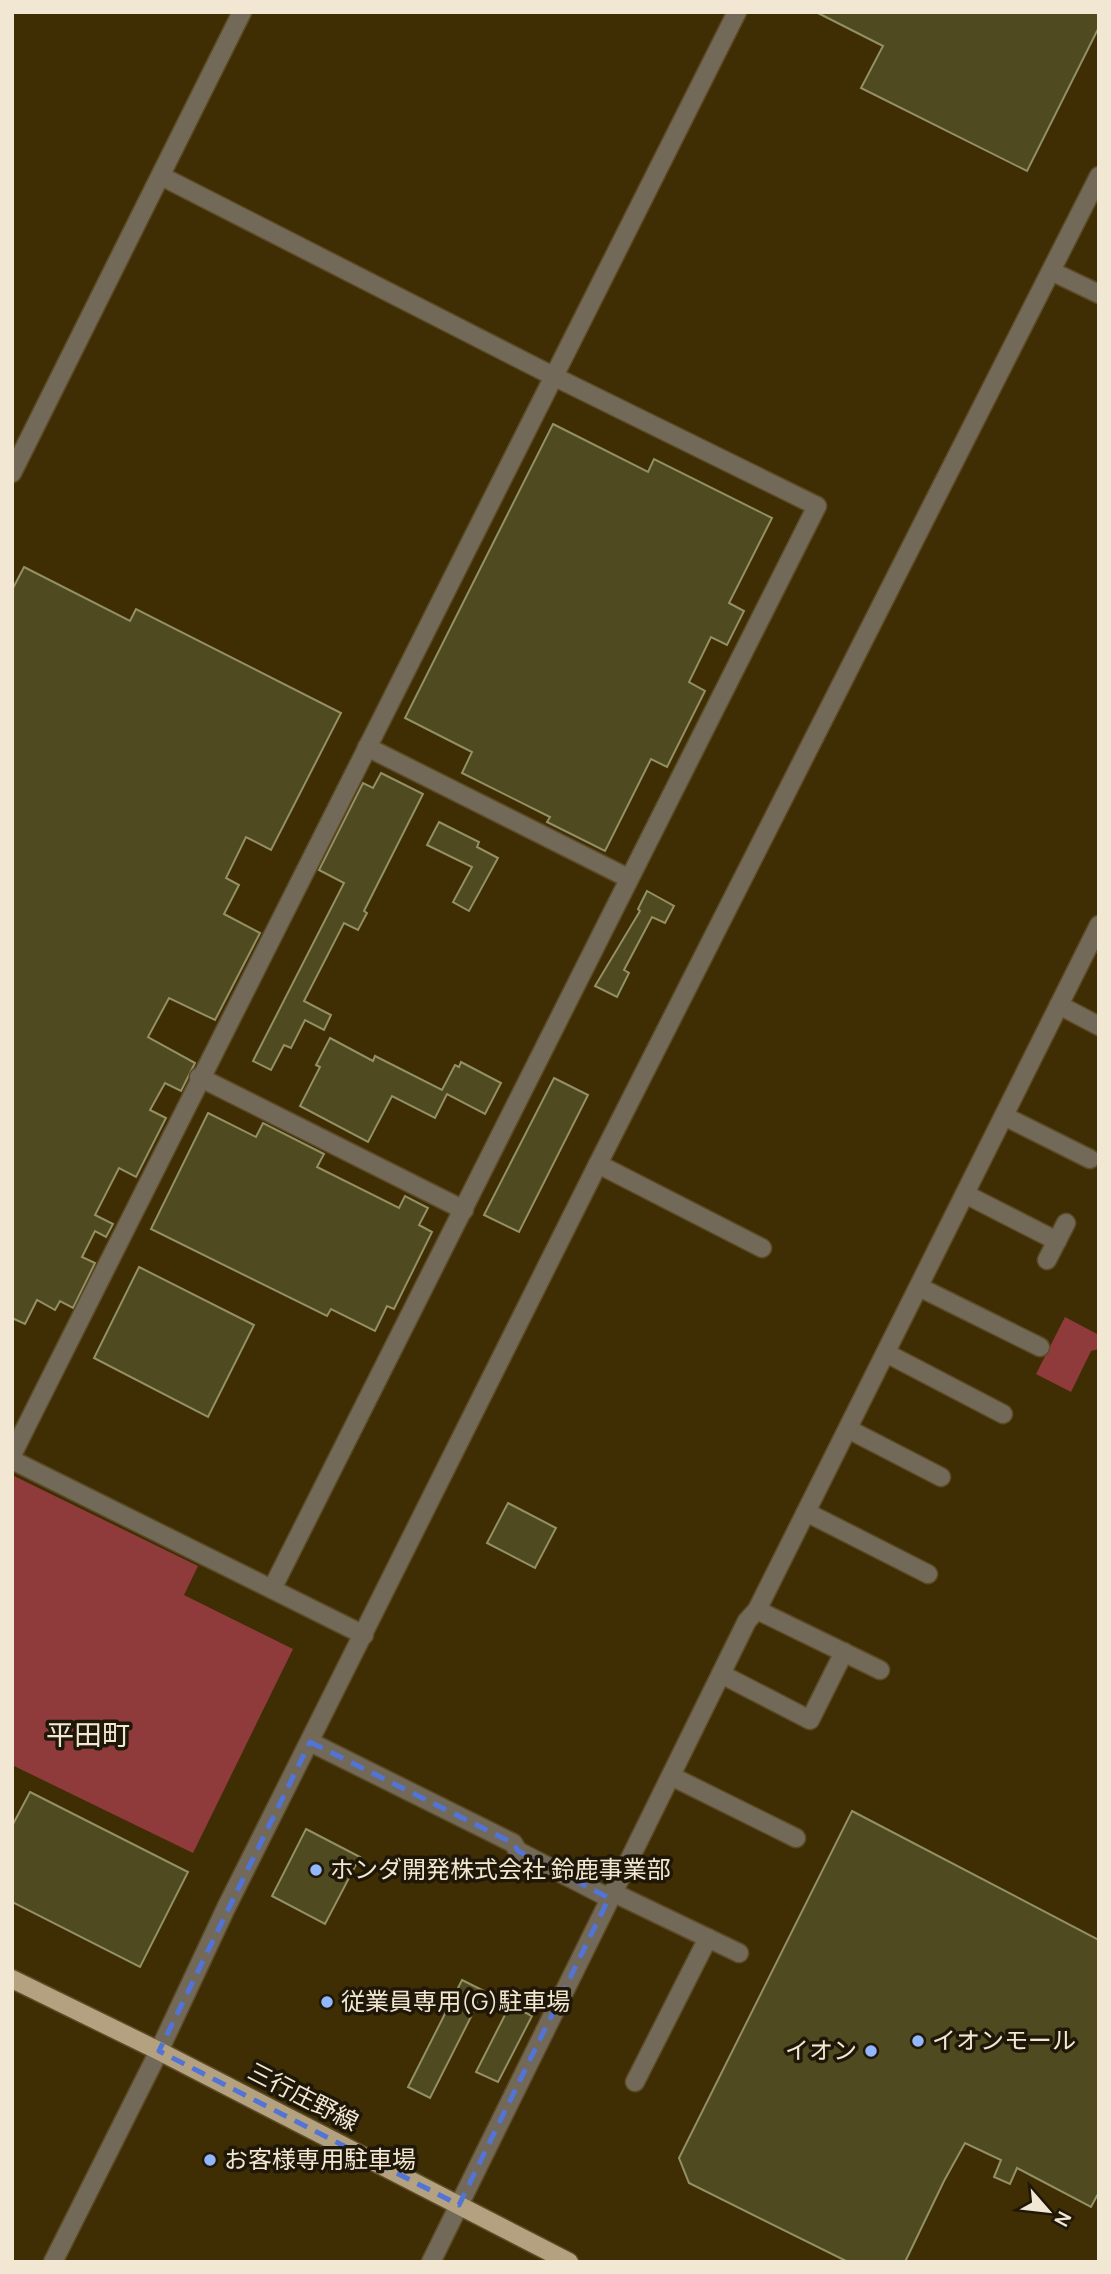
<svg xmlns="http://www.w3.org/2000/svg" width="1111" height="2274" font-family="Manrope,'Noto Sans JP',sans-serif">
	<rect width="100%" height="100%" fill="#3f2d04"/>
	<g fill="#903b3b">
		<path d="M 1065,1317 L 1099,1335 L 1099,1349 L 1091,1351 L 1071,1392 L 1036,1374 Z"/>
		<path d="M 12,1475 L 198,1566 L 184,1595 L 293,1649 L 193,1853 L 12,1765 Z"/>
	</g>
	<g fill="#4f4a20" stroke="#949065" stroke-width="2">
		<path d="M 816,12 L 1099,12 L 1099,27 L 1027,171 L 861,88 L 883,46 Z"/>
		<path d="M 553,424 L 648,472 L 654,459 L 772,518 L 729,603 L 744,611 L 727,645 L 711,637 L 689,682 L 705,691 L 667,767 L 651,759 L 605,851 L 547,822 L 550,817 L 462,773 L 472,752 L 405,718 Z"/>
		<path d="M 24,567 L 130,621 L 136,609 L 341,713 L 271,850 L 246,837 L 226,878 L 239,885 L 224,914 L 260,933 L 215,1020 L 169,998 L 148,1037 L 195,1063 L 181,1091 L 165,1083 L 150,1110 L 166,1118 L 136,1177 L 119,1168 L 95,1215 L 113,1224 L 106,1237 L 95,1231 L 82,1257 L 95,1263 L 73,1308 L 60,1301 L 55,1310 L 37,1300 L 25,1324 L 12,1318 L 12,590 Z"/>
		<path d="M 381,773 L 423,794 L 364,911 L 367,913 L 358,930 L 344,923 L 304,1001 L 331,1015 L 324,1030 L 305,1020 L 291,1048 L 284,1045 L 271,1070 L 253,1061 L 344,883 L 319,870 L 363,783 L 373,788 Z"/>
		<path d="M 439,822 L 479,842 L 477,847 L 498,858 L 469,911 L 453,902 L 472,867 L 427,845 Z"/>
		<path d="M 647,891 L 674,906 L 665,923 L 652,917 L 624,970 L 629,973 L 617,997 L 595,986 L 640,911 L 638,909 Z"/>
		<path d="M 330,1038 L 373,1061 L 375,1056 L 442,1090 L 455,1065 L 459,1067 L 461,1062 L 501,1083 L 485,1114 L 447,1094 L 435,1118 L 392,1096 L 368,1142 L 300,1106 L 320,1067 L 316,1065 Z"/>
		<path d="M 554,1078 L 588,1095 L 519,1232 L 484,1215 Z"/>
		<path d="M 208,1113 L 256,1137 L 263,1123 L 324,1154 L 317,1167 L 399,1208 L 405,1196 L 428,1208 L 419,1225 L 432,1232 L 394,1309 L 387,1306 L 375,1331 L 331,1309 L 327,1316 L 151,1229 Z"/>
		<path d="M 139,1267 L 254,1325 L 208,1417 L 94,1358 Z"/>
		<path d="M 508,1503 L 556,1528 L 535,1568 L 487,1543 Z"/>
		<path d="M 30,1792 L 188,1872 L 140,1967 L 12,1902 L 12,1826 Z"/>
		<path d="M 852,1811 L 1099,1940 L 1099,2192 L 1091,2207 L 1017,2168 L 1010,2184 L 994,2177 L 1001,2160 L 965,2143 L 944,2181 L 905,2262 L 848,2262 L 689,2183 L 679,2158 Z"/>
		<path d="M 306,1829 L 360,1857 L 325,1924 L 272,1896 Z"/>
		<path d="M 462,1980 L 484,1991 L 430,2098 L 408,2087 Z"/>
		<path d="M 510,2005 L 532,2016 L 498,2082 L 476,2072 Z"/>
	</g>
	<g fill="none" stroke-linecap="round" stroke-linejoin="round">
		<g stroke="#5c4b25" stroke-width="21">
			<g id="minor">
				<path d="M 161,176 L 555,377 L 817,506 L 272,1589"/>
				<path d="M 1051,271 L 1099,294"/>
				<path d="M 12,473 L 242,12"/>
				<path d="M 367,747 L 628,878"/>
				<path d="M 1059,1005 L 1099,1026"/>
				<path d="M 199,1077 L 464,1210"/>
				<path d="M 1004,1116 L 1090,1159"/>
				<path d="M 598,1164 L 762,1248"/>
				<path d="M 965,1194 L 1057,1241"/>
				<path d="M 1047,1260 L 1066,1223"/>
				<path d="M 919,1287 L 1040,1347"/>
				<path d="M 886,1353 L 1003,1414"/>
				<path d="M 848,1429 L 941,1477"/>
				<path d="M 12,1455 C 251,973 496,494 737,12"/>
				<path d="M 12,1460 L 364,1635"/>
				<path d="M 806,1512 L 928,1574"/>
				<path d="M 757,1610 L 880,1670"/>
				<path d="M 721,1674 L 810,1720 L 844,1652"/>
				<path d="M 310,1742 L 513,1843 L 518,1851 L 609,1898"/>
				<path d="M 671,1776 L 796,1838"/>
				<path d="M 612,1892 L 739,1953"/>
				<path d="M 635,2082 L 708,1938"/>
				<path d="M 53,2262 L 159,2051 L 226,1908 L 598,1164 L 1099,176"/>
				<path d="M 431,2262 L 747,1621 L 757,1610 L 1099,925"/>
			</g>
		</g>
		<g stroke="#5c4b25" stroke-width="21">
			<path id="major" d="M 12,1979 L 159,2051 L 569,2262"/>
		</g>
		<use href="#minor" stroke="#726959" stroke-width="18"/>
		<use href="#major" stroke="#b3a180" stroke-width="18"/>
	</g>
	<path fill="none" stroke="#5274d6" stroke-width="5" stroke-dasharray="14 9" stroke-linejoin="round" d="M 310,1742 L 513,1843 L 518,1851 L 609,1898 L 459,2205 L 159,2051 Z"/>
	<g fill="#93b7fd" stroke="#1f1707" stroke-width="2.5">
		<circle cx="316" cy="1870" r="7"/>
		<circle cx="327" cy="2002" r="7"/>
		<circle cx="918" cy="2041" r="7"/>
		<circle cx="871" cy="2051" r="7"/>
		<circle cx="210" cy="2160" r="7"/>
	</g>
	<g text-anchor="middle" stroke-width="7" stroke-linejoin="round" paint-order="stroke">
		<g font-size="24" fill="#f2e7d2" stroke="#1f1707" text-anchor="start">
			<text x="330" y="1878">ホンダ開発株式会社 鈴鹿事業部</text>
			<text x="341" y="2010">従業員専用(G)駐車場</text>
			<text x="932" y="2049">イオンモール</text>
			<text x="857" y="2059" text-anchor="end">イオン</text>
			<text x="224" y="2168">お客様専用駐車場</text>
		</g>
		<g font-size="24" fill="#f2e7d2" stroke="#1f1707">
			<text transform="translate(303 2097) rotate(27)" y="8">三行庄野線</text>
		</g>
		<g font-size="28" fill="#f2e7d2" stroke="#1f1707">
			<text x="88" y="1745">平田町</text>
		</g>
	</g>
	<rect width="1111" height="2274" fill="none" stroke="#f2e7d2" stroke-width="28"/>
	<g transform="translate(1048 2211) rotate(118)" stroke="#1f1707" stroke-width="5" paint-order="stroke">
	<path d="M0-5L12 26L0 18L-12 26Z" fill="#f2e7d2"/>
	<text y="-10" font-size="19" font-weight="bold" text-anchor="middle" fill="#f2e7d2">N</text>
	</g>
</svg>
